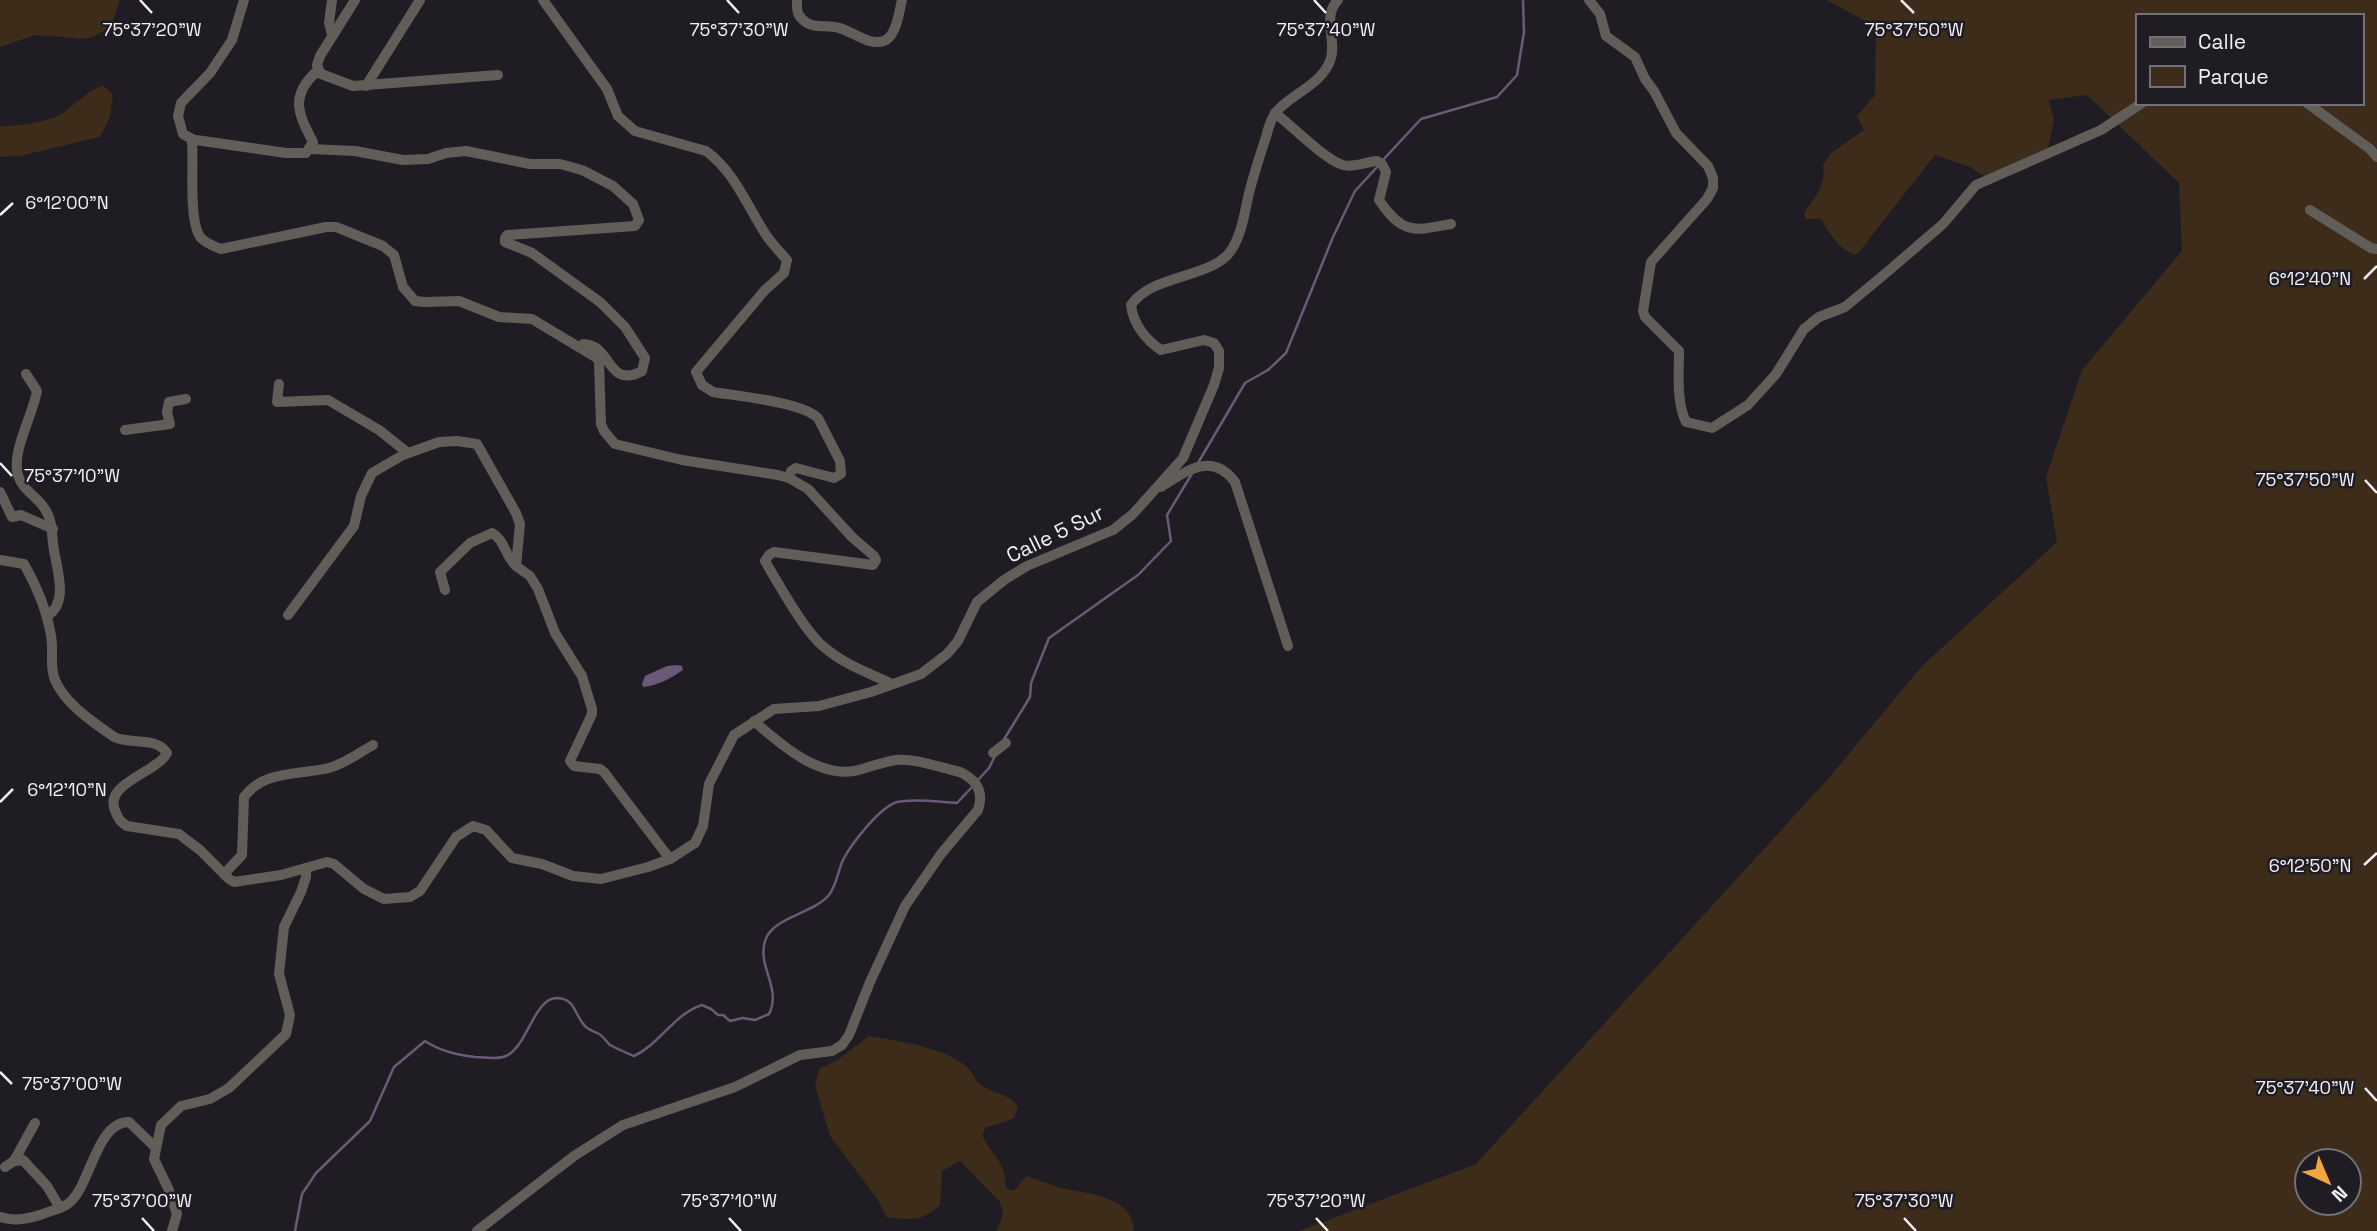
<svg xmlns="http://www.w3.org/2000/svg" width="2377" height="1231" font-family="'Space Grotesk',sans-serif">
	<rect width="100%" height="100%" fill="#201c24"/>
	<g fill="#3c2c19" fill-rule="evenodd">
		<path d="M 0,0 L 120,0 L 110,29 L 87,39 L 35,35 L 0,47 Z"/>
		<path d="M 1827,0 L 2377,0 L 2377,1231 L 1299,1231 L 1476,1164 L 1827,780 L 1922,666 L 2057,542 L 2046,477 L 2082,370 L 2182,251 L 2179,183 L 2087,95 L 2049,100 L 2054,120 L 2048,148 L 1984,176 L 1970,167 L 1935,155 L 1859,252 L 1855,255 C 1839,249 1829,233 1821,219 L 1806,219 L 1804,213 C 1815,197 1826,186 1823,165 L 1831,153 L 1864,130 L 1857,116 L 1875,95 L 1876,27 ZM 2137,16 L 2361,16 L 2361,103 L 2137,103 ZM 2307,1161 L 2349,1161 L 2349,1203 L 2307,1203 Z"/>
		<path d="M 103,85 L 113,95 L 110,117 L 100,137 L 20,156 L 0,157 L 0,127 C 17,125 47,123 61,114 C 76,104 86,92 103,85 Z"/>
		<path d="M 869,1036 C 898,1041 946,1047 968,1068 C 973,1073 975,1081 981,1085 C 995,1095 1006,1092 1018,1106 L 1014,1118 L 999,1124 L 986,1127 L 982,1135 C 993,1158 1005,1159 1006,1188 L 1014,1191 L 1026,1176 C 1037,1179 1047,1184 1058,1187 C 1084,1194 1133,1194 1134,1231 L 997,1231 L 1003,1214 L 1000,1202 L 960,1161 L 942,1171 L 940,1205 C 921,1223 910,1219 886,1217 L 878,1200 L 830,1136 L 815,1086 L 819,1069 L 836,1061 Z"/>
	</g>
	<path fill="#6a5a78" d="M 678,665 L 682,666 L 683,670 C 671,678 657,686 643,687 L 642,684 L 645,676 L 667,666 Z"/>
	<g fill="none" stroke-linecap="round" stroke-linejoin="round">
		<g stroke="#6a5a78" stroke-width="2.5">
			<path d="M 1382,161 L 1421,119 L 1497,97 L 1517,75 L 1524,32 L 1523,0"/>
			<path d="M 1198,463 L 1245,383 L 1268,370 L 1286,353 L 1333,237 L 1355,191 L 1378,166"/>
			<path d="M 1003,741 L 1030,697 L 1031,683 L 1049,638 L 1138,575 L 1171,541 L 1167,515 L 1193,472"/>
			<path d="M 976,782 L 989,768 L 995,756"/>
			<path d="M 295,1231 L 302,1194 L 316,1173 L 370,1121 L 394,1067 L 425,1041 C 440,1051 456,1055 475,1057 C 485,1057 497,1060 506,1056 C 527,1047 534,999 556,998 C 576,998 574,1015 585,1026 C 588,1030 594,1031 599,1034 C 603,1036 606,1041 610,1045 C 617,1049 627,1053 634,1056 C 660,1044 674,1014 702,1005 L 711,1009 L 718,1015 L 723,1015 L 730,1021 L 743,1018 L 755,1020 L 769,1014 C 782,988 757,967 765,941 C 772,917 813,914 829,895 C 836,886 838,871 843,860 C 851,844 880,807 897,802 C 915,798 938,802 957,803 L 972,787"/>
		</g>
		<g stroke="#615e5a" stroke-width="10">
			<path d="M 332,0 L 329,23 L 332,34"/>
			<path d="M 543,0 L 607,89 L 618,116 L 635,131 L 706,151 C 735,172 747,206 766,235 C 772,244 780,252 787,260 L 784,273 L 765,290 L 696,372 L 702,385 L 713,392 C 737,396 802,402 818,418 L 840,461 L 841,474 L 834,478 L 796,468 L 791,471 L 789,478"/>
			<path d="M 797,0 C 797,8 796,14 803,20 C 814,30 826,24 839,28 C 853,31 870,48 886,40 C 897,33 899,12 902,0"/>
			<path d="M 1589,0 L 1600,14 L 1606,36 L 1635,57 L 1645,79 L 1654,91 L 1676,133 L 1708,166 L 1713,178 L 1713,188 L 1707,199 L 1651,262 L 1643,311 L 1645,317 L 1679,351 C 1679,372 1676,402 1686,422 L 1712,428 L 1748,405 L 1776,374 L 1804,329 L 1819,317 L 1845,307 L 1886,273 L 1943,224 L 1976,185 L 2101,130 L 2142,103"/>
			<path d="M 320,72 L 317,65 L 320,56 L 355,0"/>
			<path d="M 498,75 L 353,86 L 316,72 C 289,97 299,115 313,142 L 306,153 L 286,153 L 196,140 L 192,142 C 194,164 188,222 201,238 C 206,243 213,246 221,249 L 326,227 L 336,227 L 383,246 L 394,255 L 403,287 L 415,301 L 425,302 L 459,301 L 499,317 L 532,319 L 597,358 L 599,362 L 601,424 L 604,431 L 615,444 L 682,460 L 778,475 L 789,478 L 808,489 L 852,537 L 874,556 L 876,560 L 873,565 L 774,552 L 769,555 L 765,561 C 778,583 805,632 824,647 C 843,664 869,673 892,684"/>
			<path d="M 366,86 L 420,0"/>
			<path d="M 2307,103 L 2370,149 L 2377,157"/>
			<path d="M 1275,113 C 1291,125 1325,160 1343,165 C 1355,168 1365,162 1377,161 L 1382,164 L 1386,172 L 1379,200 C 1403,235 1414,231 1451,224"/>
			<path d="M 194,140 L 183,134 L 178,116 L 181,103 L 210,73 L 232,40 L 244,0"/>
			<path d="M 310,149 L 355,151 L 403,160 L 428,159 L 446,153 L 466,151 L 530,164 L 560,164 L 582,170 L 613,186 L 633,204 L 639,220 L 635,226 L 507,235 L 505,238 L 505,242 L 532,253 L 600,302 L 625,327 L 645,358 L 642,371 C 607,390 612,344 583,344 L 581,347"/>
			<path d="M 2310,210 L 2371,248 L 2377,249"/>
			<path d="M 26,374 L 37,391 C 33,415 11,452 18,475 C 22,490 37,496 45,509 C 54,524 51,535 54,550 C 57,570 69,603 47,616"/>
			<path d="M 279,384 L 277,402 L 328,400 L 379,430 L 408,453"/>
			<path d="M 125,430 L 170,424 L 167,412 L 169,402 L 186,399"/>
			<path d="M 1161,487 C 1186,471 1212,451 1235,482 L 1288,646"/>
			<path d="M 0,492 L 12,517 L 21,515 L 53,529"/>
			<path d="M 0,560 L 24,564 C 37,587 47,611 51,636 C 54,651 49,666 55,680 C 65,704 93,722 114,737 C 131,745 156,736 167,753 C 156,774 101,783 116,813 C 119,820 121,822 127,826 L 179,834 L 200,850 L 229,879 L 234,882 L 281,875 L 327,862 L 334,864 L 364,889 L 384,899 L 410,897 L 420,891 L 456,837 L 473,826 L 486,830 L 512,858 L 542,864 L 573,876 L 601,879 L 648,867 L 670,859 L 695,843 L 703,826 L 709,784 L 734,735 L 774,709 L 819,706 L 871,692 L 921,674 L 947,654 L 958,641 L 977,602 L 1004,580 L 1027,566 L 1113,530 L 1133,514 L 1183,458 L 1214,385 L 1219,368 L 1219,351 L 1214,343 L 1204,340 L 1161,350 C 1146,340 1133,324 1131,305 C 1153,273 1214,279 1232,249 C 1242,233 1245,211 1249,193 C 1254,174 1260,155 1266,137 C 1268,129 1271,118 1276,112 C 1291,94 1321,85 1330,61 C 1338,42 1321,17 1338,0"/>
			<path d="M 445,590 L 440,572 L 470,543 L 492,533 C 505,540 505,556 516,566"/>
			<path d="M 288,615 L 354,526 L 361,496 L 372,473 L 403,455 L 439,442 L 457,441 L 477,444 L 516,513 L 520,524 L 516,566 L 530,576 L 538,589 L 555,633 L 582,676 L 592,709 L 592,714 L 570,761 L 574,766 L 600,769 L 604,772 L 670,859"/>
			<path d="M 993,753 L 1006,743"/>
			<path d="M 224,874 L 242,855 L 244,797 C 264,770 299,775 329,768 C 344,764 359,753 373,745"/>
			<path d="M 14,1161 L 35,1123"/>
			<path d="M 5,1167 L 14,1161 L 23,1160 L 47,1186 L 60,1208"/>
			<path d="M 0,1217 C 15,1222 29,1219 43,1214 C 52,1210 62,1209 69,1203 C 91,1185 96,1122 129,1122 L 156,1148"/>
			<path d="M 172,1231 L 177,1214 L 168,1188 L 154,1159 L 161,1125 L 181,1106 L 210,1099 L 229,1088 L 286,1034 L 290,1015 L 279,974 L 284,927 L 301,892 L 306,877 L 306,868"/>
			<path d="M 477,1231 L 574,1156 L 623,1125 L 735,1087 L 800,1055 L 832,1051 L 842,1045 L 849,1035 L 870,982 L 905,906 L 941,854 L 978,810 C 984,792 977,780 960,772 C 941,768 916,758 896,760 C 882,762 868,768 854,771 C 817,777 780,744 754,721"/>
		</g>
	</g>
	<path fill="none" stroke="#f2eff5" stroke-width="2.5" d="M 140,0 L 152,13M 727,0 L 739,13M 1314,0 L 1326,13M 1901,0 L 1914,13M 0,215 L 13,203M 2364,279 L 2377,266M 0,463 L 12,476M 2365,480 L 2377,493M 0,802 L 13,789M 2364,865 L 2377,853M 0,1072 L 12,1084M 2365,1088 L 2377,1101M 142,1218 L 154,1231M 729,1218 L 741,1231M 1316,1218 L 1328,1231M 1904,1218 L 1916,1231"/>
	<g text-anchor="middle" stroke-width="5" stroke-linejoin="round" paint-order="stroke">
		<g font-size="21" fill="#f2eff5" stroke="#201c24">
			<text transform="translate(1055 534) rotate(-26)" y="7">Calle 5 Sur</text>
		</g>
	</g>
	<g font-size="18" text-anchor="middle" fill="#f2eff5" stroke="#201c24" stroke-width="5" stroke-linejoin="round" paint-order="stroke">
		<text x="152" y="36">75°37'20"W</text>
		<text x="739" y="36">75°37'30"W</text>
		<text x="1326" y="36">75°37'40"W</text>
		<text x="1914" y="36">75°37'50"W</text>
		<text x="67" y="209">6°12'00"N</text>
		<text x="2310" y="285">6°12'40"N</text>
		<text x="72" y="482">75°37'10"W</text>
		<text x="2305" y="486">75°37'50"W</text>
		<text x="67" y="796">6°12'10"N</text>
		<text x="2310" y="872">6°12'50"N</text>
		<text x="72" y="1090">75°37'00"W</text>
		<text x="2305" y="1094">75°37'40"W</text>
		<text x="142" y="1207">75°37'00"W</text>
		<text x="729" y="1207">75°37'10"W</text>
		<text x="1316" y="1207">75°37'20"W</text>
		<text x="1904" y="1207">75°37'30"W</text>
	</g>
	<rect x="2136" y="14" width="228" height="91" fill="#201c24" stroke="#747078" stroke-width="2"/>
	<rect x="2150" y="37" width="35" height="10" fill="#615e5a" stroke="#747078" stroke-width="2"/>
	<text x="2198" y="49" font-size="21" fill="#f2eff5">Calle</text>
	<rect x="2150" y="66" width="35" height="21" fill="#3c2c19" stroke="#747078" stroke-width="2"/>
	<text x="2198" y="84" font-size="21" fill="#f2eff5">Parque</text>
	<g transform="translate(2328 1182) rotate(136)"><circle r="33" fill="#201c24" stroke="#747078" stroke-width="2"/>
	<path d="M0-5L12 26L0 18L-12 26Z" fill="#f2a541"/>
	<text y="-10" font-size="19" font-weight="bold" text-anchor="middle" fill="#f2eff5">N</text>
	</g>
</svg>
